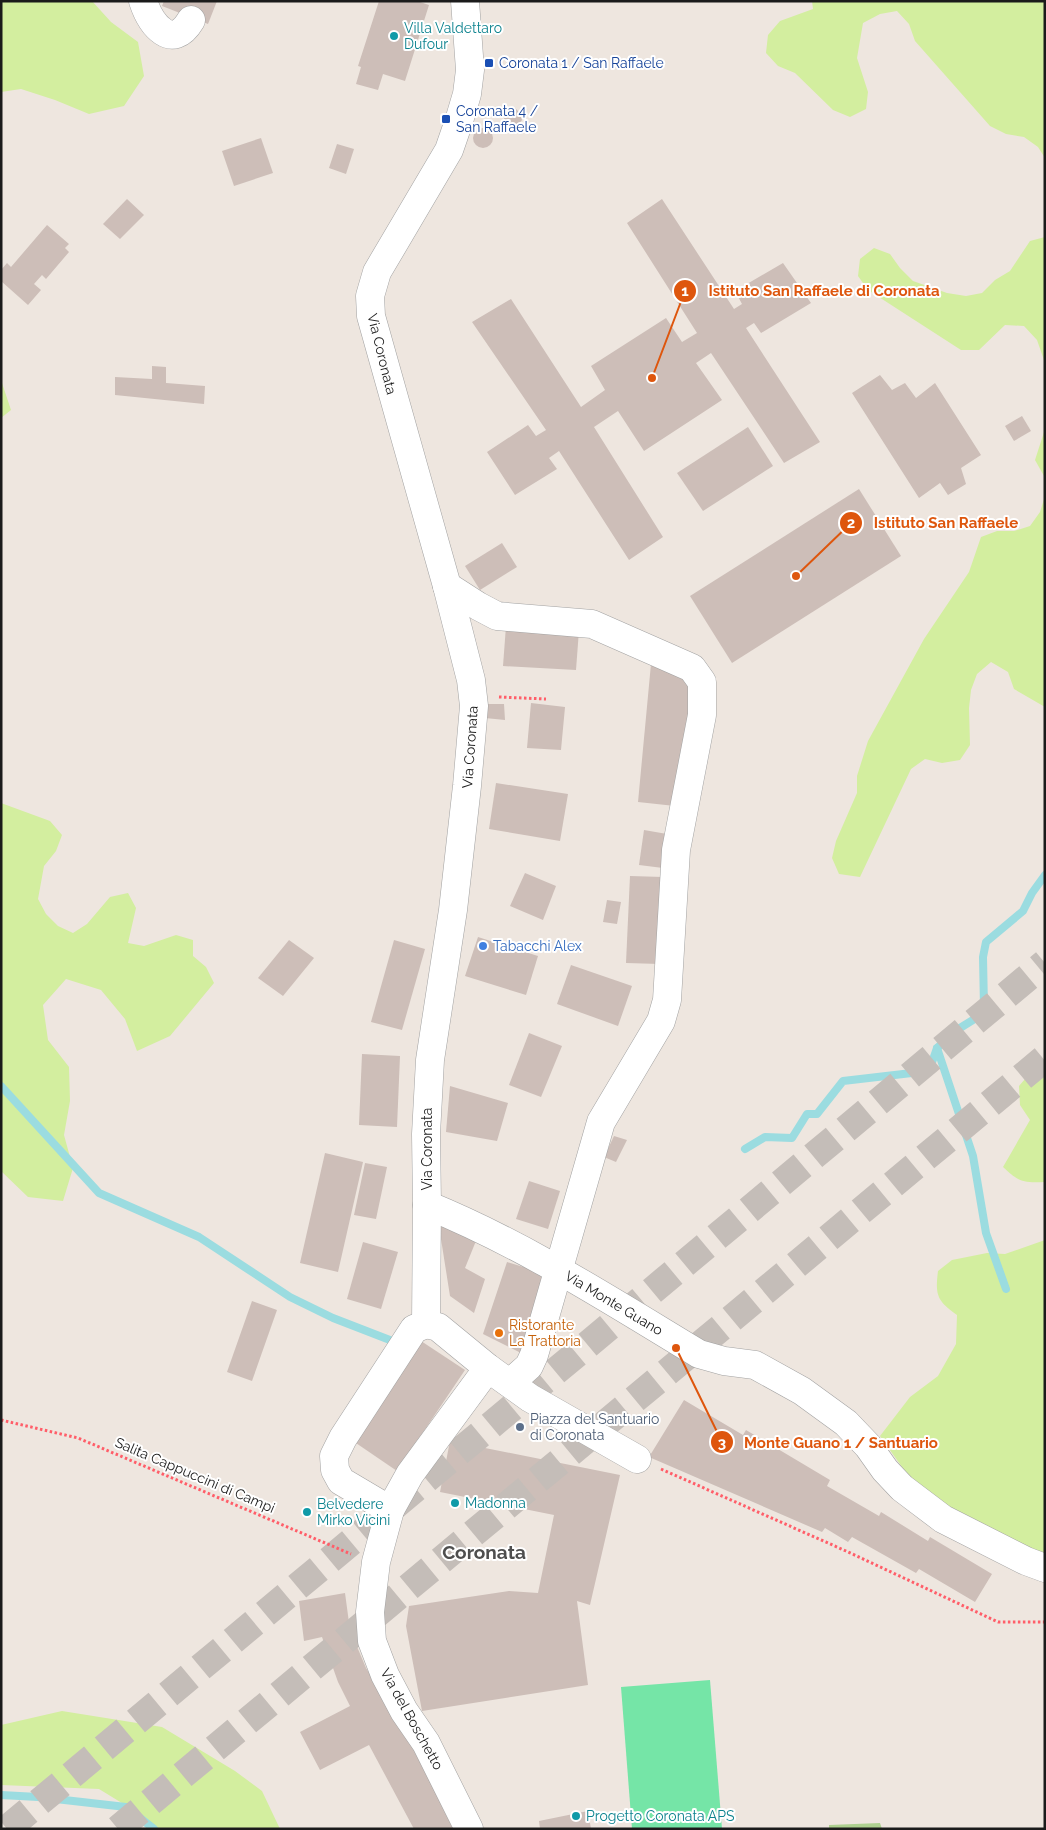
<svg xmlns="http://www.w3.org/2000/svg" width="1046" height="1830" font-family="Raleway,sans-serif">
	<rect width="100%" height="100%" fill="#eee6df"/>
	<g fill="#d3ee9f">
		<path d="M 1,1 L 92,1 L 111,22 L 138,42 L 144,76 L 124,106 L 89,114 L 55,100 L 21,89 L 1,92 Z"/>
		<path d="M 812,1 L 1045,1 L 1045,158 L 1038,147 L 1024,137 L 1006,134 L 990,126 L 915,41 L 909,24 L 897,11 L 880,14 L 863,23 L 857,58 L 868,92 L 866,109 L 850,117 L 833,110 L 795,73 L 778,66 L 766,53 L 768,35 L 780,21 L 813,9 Z"/>
		<path d="M 1045,237 L 1045,363 L 1037,340 L 1024,326 L 1005,325 L 979,350 L 961,350 L 868,290 L 858,276 L 860,259 L 874,248 L 890,254 L 900,268 L 913,281 L 947,293 L 966,296 L 982,293 L 995,280 L 1010,271 L 1030,241 Z"/>
		<path d="M 1,380 L 11,410 L 1,418 Z"/>
		<path d="M 1045,429 L 1045,486 L 1044,476 L 1035,460 Z"/>
		<path d="M 1045,496 L 1045,707 L 1014,689 L 1008,672 L 991,662 L 977,674 L 971,690 L 969,708 L 970,745 L 960,760 L 942,763 L 925,759 L 911,769 L 860,877 L 839,874 L 832,858 L 836,841 L 857,793 L 857,776 L 868,741 L 924,639 L 969,572 L 981,537 L 997,531 L 1014,531 L 1030,526 L 1040,512 Z"/>
		<path d="M 1,803 L 50,821 L 62,835 L 56,851 L 44,866 L 38,899 L 46,914 L 58,926 L 73,933 L 87,924 L 110,897 L 128,893 L 136,908 L 128,943 L 144,946 L 176,935 L 193,940 L 193,956 L 206,967 L 214,983 L 170,1036 L 137,1051 L 125,1019 L 101,990 L 66,979 L 43,1005 L 48,1040 L 69,1067 L 70,1101 L 64,1135 L 73,1168 L 63,1201 L 28,1197 L 1,1171 Z"/>
		<path d="M 1045,1068 L 1045,1182 C 1023,1183 1019,1182 1003,1167 L 1030,1120 L 1020,1105 L 1019,1086 L 1031,1072 Z"/>
		<path d="M 1045,1240 L 1045,1556 L 945,1507 L 914,1484 L 880,1436 L 910,1397 L 938,1376 L 956,1344 L 957,1315 C 937,1301 935,1295 938,1271 L 952,1260 L 987,1253 L 1005,1254 Z"/>
		<path d="M 62,1711 L 162,1727 L 235,1771 L 262,1791 L 280,1829 L 153,1829 L 130,1808 L 99,1789 L 1,1785 L 1,1725 Z"/>
	</g>
	<path fill="#aed190" d="M 880,1823 L 882,1829 L 829,1829 L 829,1825 Z"/>
	<path fill="#75e5a7" d="M 710,1680 L 722,1829 L 632,1829 L 621,1687 Z"/>
	<g fill="none" stroke-linecap="round" stroke-linejoin="round">
		<g stroke="#9bdce0" stroke-width="8">
			<path d="M 937,1048 L 973,1156 L 986,1233 L 1006,1289"/>
			<path d="M 1,1086 L 99,1193 L 199,1237 L 290,1297 L 333,1318 L 395,1342"/>
			<path d="M 745,1149 L 765,1137 L 792,1138 L 807,1114 L 817,1114 L 843,1081 L 929,1071 L 937,1048 L 960,1028 L 976,1018 L 984,1008 L 983,957 L 986,942 L 1023,911 L 1032,893 L 1045,875"/>
			<path d="M 1,1795 L 38,1797 L 126,1807 L 154,1829"/>
		</g>
	</g>
	<g fill="#cdbeb8">
		<path d="M 164,1 L 217,1 L 208,24 L 162,6 Z"/>
		<path d="M 379,1 L 417,1 L 429,5 L 405,81 L 383,74 L 378,90 L 356,84 L 361,67 L 358,66 Z"/>
		<path d="M 511,107 L 515,108 L 520,113 L 522,120 L 517,126 L 512,127 L 506,123 L 503,116 L 502,111 L 505,108 Z"/>
		<circle cx="483" cy="138" r="10"/>
		<path d="M 261,138 L 273,173 L 234,186 L 222,151 Z"/>
		<path d="M 337,144 L 354,149 L 346,174 L 329,168 Z"/>
		<path d="M 127,199 L 144,215 L 120,239 L 103,224 Z"/>
		<path d="M 662,199 L 734,309 L 742,304 L 735,291 L 783,263 L 811,303 L 761,333 L 754,323 L 746,328 L 820,442 L 784,463 L 711,353 L 696,363 L 722,400 L 644,451 L 618,411 L 594,427 L 663,537 L 629,560 L 559,451 L 549,458 L 557,469 L 515,495 L 487,452 L 528,425 L 536,436 L 546,430 L 472,322 L 511,299 L 581,407 L 605,390 L 591,366 L 666,318 L 682,342 L 697,333 L 627,223 Z"/>
		<path d="M 47,225 L 69,244 L 65,248 L 69,252 L 46,279 L 42,275 L 34,284 L 41,290 L 28,305 L 1,281 L 1,270 L 7,263 L 11,267 Z"/>
		<path d="M 152,366 L 166,367 L 166,383 L 205,386 L 204,404 L 115,395 L 115,377 L 152,379 Z"/>
		<path d="M 880,375 L 892,390 L 905,383 L 916,398 L 935,383 L 981,455 L 961,468 L 966,484 L 948,495 L 940,483 L 919,498 L 852,393 Z"/>
		<path d="M 1022,416 L 1031,431 L 1014,441 L 1005,426 Z"/>
		<path d="M 748,427 L 773,466 L 703,511 L 677,473 Z"/>
		<path d="M 859,489 L 901,556 L 732,663 L 690,596 Z"/>
		<path d="M 502,543 L 517,567 L 480,590 L 465,566 Z"/>
		<path d="M 506,626 L 579,630 L 576,670 L 503,666 Z"/>
		<path d="M 651,664 L 695,680 L 675,806 L 638,802 Z"/>
		<path d="M 531,703 L 565,707 L 561,750 L 527,748 Z"/>
		<path d="M 484,704 L 504,704 L 505,720 L 485,718 Z"/>
		<path d="M 496,783 L 568,794 L 560,841 L 489,829 Z"/>
		<path d="M 644,830 L 667,834 L 663,868 L 639,865 Z"/>
		<path d="M 525,873 L 556,886 L 543,920 L 510,906 Z"/>
		<path d="M 630,876 L 663,877 L 660,964 L 626,963 Z"/>
		<path d="M 607,900 L 621,902 L 617,924 L 603,922 Z"/>
		<path d="M 478,937 L 538,956 L 526,995 L 465,976 Z"/>
		<path d="M 289,940 L 314,958 L 283,996 L 258,978 Z"/>
		<path d="M 394,940 L 425,949 L 402,1030 L 371,1022 Z"/>
		<path d="M 571,965 L 632,986 L 618,1026 L 557,1004 Z"/>
		<path d="M 529,1033 L 562,1046 L 541,1097 L 509,1085 Z"/>
		<path d="M 362,1054 L 400,1056 L 397,1127 L 359,1125 Z"/>
		<path d="M 450,1086 L 508,1103 L 497,1141 L 446,1132 Z"/>
		<path d="M 614,1136 L 627,1140 L 616,1162 L 604,1157 Z"/>
		<path d="M 325,1153 L 363,1162 L 338,1272 L 300,1263 Z"/>
		<path d="M 365,1163 L 387,1167 L 376,1219 L 354,1215 Z"/>
		<path d="M 529,1181 L 560,1191 L 548,1229 L 516,1219 Z"/>
		<path d="M 438,1220 L 478,1236 L 465,1268 L 485,1279 L 474,1313 L 450,1296 Z"/>
		<path d="M 363,1242 L 398,1252 L 381,1309 L 347,1299 Z"/>
		<path d="M 507,1262 L 546,1274 L 523,1354 L 483,1334 Z"/>
		<path d="M 252,1301 L 277,1310 L 252,1381 L 227,1372 Z"/>
		<path d="M 421,1341 L 465,1370 L 397,1471 L 353,1441 Z"/>
		<path d="M 684,1400 L 743,1435 L 746,1430 L 830,1480 L 827,1486 L 879,1516 L 881,1512 L 928,1541 L 930,1537 L 992,1574 L 975,1602 L 919,1569 L 916,1573 L 852,1537 L 848,1542 L 825,1528 L 822,1532 L 649,1457 Z"/>
		<path d="M 450,1441 L 620,1475 L 590,1605 L 577,1601 L 588,1685 L 422,1711 L 406,1626 L 409,1606 L 509,1591 L 538,1593 L 554,1515 L 440,1492 Z"/>
		<path d="M 345,1593 L 350,1630 L 366,1668 L 402,1725 L 453,1829 L 414,1829 L 369,1745 L 320,1770 L 300,1732 L 350,1706 L 338,1682 L 322,1637 L 304,1641 L 299,1601 Z"/>
		<path d="M 588,1811 L 591,1829 L 540,1829 L 539,1821 Z"/>
	</g>
	<g fill="none" stroke-linecap="round" stroke-linejoin="round">
		<g stroke="#c4bdb8" stroke-width="28" stroke-dasharray="28 14" stroke-linecap="butt">
			<path d="M 7,1829 L 1045,963"/>
			<path d="M 118,1829 L 1045,1058"/>
		</g>
		<g stroke="#a2a2a2" stroke-width="29">
			<g id="minor">
				<path d="M 143,1 C 151,25 172,52 191,20"/>
				<path d="M 447,586 L 478,606 L 497,616 L 592,624 L 692,668 L 702,682 L 702,715 L 676,850 L 667,1000 L 661,1021 L 601,1122 L 534,1355 L 529,1366 L 510,1383"/>
				<path d="M 427,1205 C 523,1244 611,1301 699,1354 L 724,1361 L 755,1365 L 802,1391 L 846,1423 L 868,1446 L 885,1470 L 902,1488 L 943,1519 L 1026,1561 L 1045,1568"/>
				<path d="M 426,1324 L 427,1205 L 426,1134 L 430,1060 L 453,910 L 467,786 L 474,706 L 471,680 L 447,586 L 371,316 L 370,296 L 377,272 L 449,150 L 459,121 L 467,94 L 470,70 L 465,1"/>
				<path d="M 426,1324 L 438,1327 L 488,1368 L 530,1398 L 637,1459"/>
				<path d="M 390,1510 L 341,1481 L 335,1470 L 334,1456 L 343,1438 L 414,1329 L 426,1324"/>
				<path d="M 469,1829 L 426,1743 L 404,1711 L 385,1675 L 372,1641 L 370,1612 L 376,1562 L 390,1510 L 410,1474 L 488,1368"/>
			</g>
		</g>
		<g stroke="#ff5e69" stroke-width="3" stroke-dasharray="2.5 2.5" stroke-linecap="butt">
			<path d="M 499,697 L 546,699"/>
			<path d="M 1,1420 L 78,1438 L 351,1554"/>
			<path d="M 661,1469 L 846,1551 L 998,1622 L 1045,1622"/>
		</g>
		<use href="#minor" stroke="#fff" stroke-width="28"/>
	</g>
	<g fill="#0f9aa8" stroke="#fff" stroke-width="2">
		<circle cx="394" cy="36" r="5"/>
		<circle cx="455" cy="1503" r="5"/>
		<circle cx="307" cy="1512" r="5"/>
		<circle cx="576" cy="1816" r="5"/>
	</g>
	<g fill="#1a4fb4" stroke="#fff" stroke-width="2">
		<rect x="484" y="58" width="10" height="10" rx="2.5"/>
		<rect x="441" y="114" width="10" height="10" rx="2.5"/>
	</g>
	<circle fill="#3f7fe0" stroke="#fff" stroke-width="2" cx="483" cy="946" r="5"/>
	<circle fill="#e8710a" stroke="#fff" stroke-width="2" cx="499" cy="1333" r="5"/>
	<circle fill="#5c6f8a" stroke="#fff" stroke-width="2" cx="520" cy="1427" r="5"/>
	<g text-anchor="middle" stroke-width="4" stroke-linejoin="round" paint-order="stroke">
		<g font-size="14" fill="#0d838f" stroke="#fff" text-anchor="start">
			<text x="404" y="33">Villa Valdettaro<tspan x="404" dy="16">Dufour</tspan></text>
			<text x="465" y="1508">Madonna</text>
			<text x="317" y="1509">Belvedere<tspan x="317" dy="16">Mirko Vicini</tspan></text>
			<text x="586" y="1821">Progetto Coronata APS</text>
		</g>
		<g font-size="14" fill="#164399" stroke="#fff" text-anchor="start">
			<text x="499" y="68">Coronata 1 / San Raffaele</text>
			<text x="456" y="116">Coronata 4 /<tspan x="456" dy="16">San Raffaele</tspan></text>
		</g>
		<g font-size="14" fill="#1b1b1b" stroke="#fff">
			<text transform="translate(382 354) rotate(76)" y="5">Via Coronata</text>
			<text transform="translate(470 747) rotate(-86)" y="5">Via Coronata</text>
			<text transform="translate(427 1149) rotate(-90)" y="5">Via Coronata</text>
			<text transform="translate(614 1303) rotate(31)" y="5">Via Monte Guano</text>
			<text transform="translate(195 1475) rotate(23)" y="5">Salita Cappuccini di Campi</text>
			<text transform="translate(412 1719) rotate(61)" y="5">Via del Boschetto</text>
		</g>
		<g font-size="14" fill="#366cbe" stroke="#fff" text-anchor="start">
			<text x="493" y="951">Tabacchi Alex</text>
		</g>
		<g font-size="14" fill="#c56008" stroke="#fff" text-anchor="start">
			<text x="509" y="1330">Ristorante<tspan x="509" dy="16">La Trattoria</tspan></text>
		</g>
		<g font-size="14" fill="#4e5e75" stroke="#fff" text-anchor="start">
			<text x="530" y="1424">Piazza del Santuario<tspan x="530" dy="16">di Coronata</tspan></text>
		</g>
		<g font-size="19" font-weight="bold" fill="#4e4e4e" stroke="#fff">
			<text x="484" y="1559">Coronata</text>
		</g>
	</g>
	<path fill="none" stroke="#de560d" stroke-width="2" d="M652 378L685 291M796 576L851 523M676 1348L722 1442"/>
	<g fill="#de560d" stroke="#fff" stroke-width="2">
		<circle cx="652" cy="378" r="5"/>
		<circle cx="796" cy="576" r="5"/>
		<circle cx="676" cy="1348" r="5"/>
		<circle cx="685" cy="291" r="12"/>
		<circle cx="851" cy="523" r="12"/>
		<circle cx="722" cy="1442" r="12"/>
	</g>
	<g font-size="15" text-anchor="middle" font-weight="bold" fill="#fff">
		<text x="685" y="296">1</text>
		<text x="851" y="528">2</text>
		<text x="722" y="1448">3</text>
	</g>
	<g font-size="15" text-anchor="middle" font-weight="bold" fill="#de560d" stroke="#fff" stroke-width="4" stroke-linejoin="round" paint-order="stroke">
		<text x="824" y="296">Istituto San Raffaele di Coronata</text>
		<text x="946" y="528">Istituto San Raffaele</text>
		<text x="841" y="1448">Monte Guano 1 / Santuario</text>
	</g>
	<rect width="1046" height="1830" fill="none" stroke="#1b1b1b" stroke-width="5"/>
</svg>
